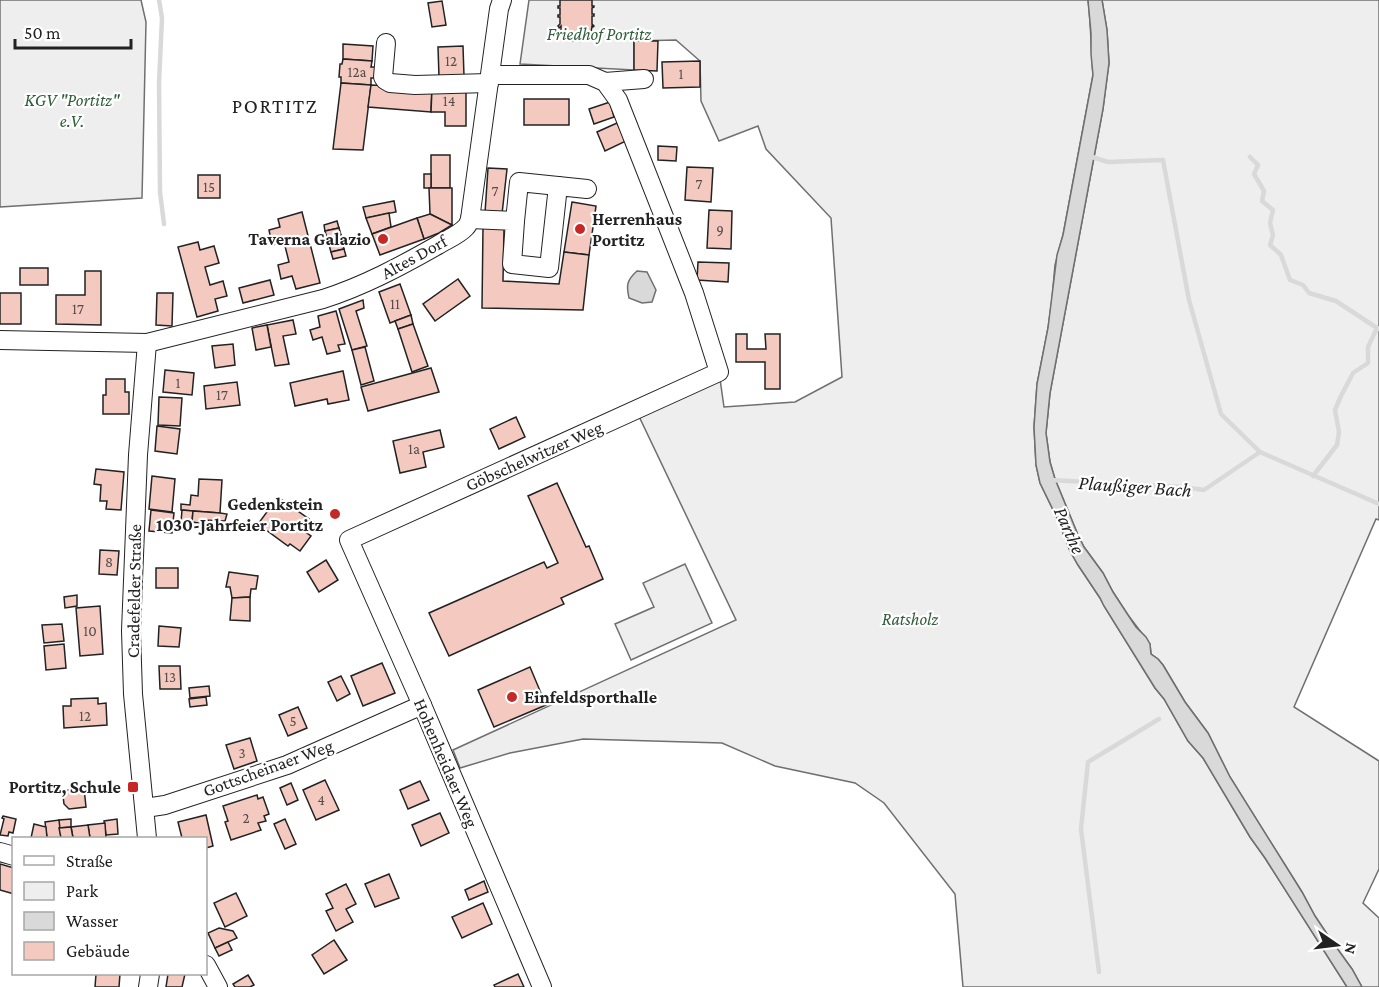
<svg xmlns="http://www.w3.org/2000/svg" width="1379" height="987" font-family="'Crimson Pro',serif">
	<rect width="100%" height="100%" fill="#fff"/>
	<g fill="#eee" stroke="#6f6f6f" stroke-width="1.5">
		<path d="M 0,0 L 141,0 L 146,22 L 142,198 L 0,207 Z"/>
		<path d="M 529,0 L 1088,0 C 1091,25 1091,50 1093,75 L 1063,235 L 1055,265 L 1052,299 L 1048,328 L 1037,384 L 1034,427 L 1036,465 L 1040,483 L 1057,518 L 1070,551 L 1078,565 L 1100,598 L 1104,606 L 1155,688 L 1164,699 L 1188,741 L 1203,758 L 1250,837 L 1265,858 L 1347,987 L 963,987 L 955,894 L 884,803 L 855,783 L 775,766 L 722,743 L 583,739 L 510,753 L 460,768 L 453,750 L 736,620 L 636,410 L 719,372 L 724,407 L 795,402 L 842,377 L 831,218 L 766,149 L 758,126 L 719,141 L 701,101 L 700,61 L 676,40 L 634,41 L 634,70 L 520,64 Z"/>
		<path d="M 1102,0 L 1379,0 L 1379,520 L 1376,519 L 1294,707 L 1379,761 L 1379,869 L 1363,903 L 1379,918 L 1379,987 L 1362,987 L 1352,969 L 1331,940 L 1315,916 L 1302,892 L 1230,777 L 1208,733 L 1185,702 L 1163,665 L 1158,659 L 1151,654 L 1150,644 L 1128,615 L 1113,592 L 1103,573 L 1084,547 L 1078,535 L 1055,479 L 1050,462 L 1046,433 L 1050,393 L 1103,109 L 1109,63 L 1107,30 Z"/>
		<path d="M 685,564 L 712,623 L 631,660 L 615,624 L 654,607 L 643,583 Z"/>
	</g>
	<g fill="#d9d9d9" stroke="#6f6f6f" stroke-width="1.5">
		<path d="M 1088,0 L 1102,0 L 1107,30 L 1109,63 L 1103,109 L 1050,393 L 1046,433 L 1050,462 L 1055,479 L 1078,535 L 1084,547 L 1103,573 L 1113,592 L 1128,615 L 1136,627 L 1146,637 L 1150,644 L 1151,654 L 1158,659 L 1163,665 L 1185,702 L 1208,733 L 1230,777 L 1302,892 L 1315,916 L 1331,940 L 1352,969 L 1362,987 L 1347,987 L 1265,858 L 1250,837 L 1203,758 L 1188,741 L 1164,699 L 1155,688 L 1104,606 L 1100,598 L 1078,565 L 1070,551 L 1057,518 L 1040,483 L 1036,465 L 1034,427 L 1037,384 L 1048,328 L 1057,255 L 1063,235 L 1093,75 L 1091,54 L 1091,33 Z"/>
		<path d="M 637,271 L 647,272 L 656,290 L 652,302 L 642,303 L 629,298 C 626,285 627,280 637,271 Z"/>
	</g>
	<g fill="none" stroke-linecap="round" stroke-linejoin="round">
		<g stroke="#d9d9d9" stroke-width="4.5">
			<path d="M 159,0 L 162,18 L 159,83 L 160,192 L 164,224"/>
			<path d="M 1089,156 L 1108,162 L 1163,160 L 1189,300 L 1221,414 L 1260,452"/>
			<path d="M 1250,157 L 1258,165 L 1254,174 L 1264,191 L 1262,201 L 1273,210 L 1270,223 L 1273,235 L 1270,245 L 1281,255 L 1290,280 L 1303,285 L 1309,293 L 1336,301 L 1377,328"/>
			<path d="M 1313,476 L 1337,445 L 1339,432 L 1335,410 L 1341,396 L 1353,373 L 1368,363 L 1368,347 L 1377,328 L 1379,329"/>
			<path d="M 1050,480 L 1182,487 L 1204,490 L 1260,452 L 1379,504"/>
			<path d="M 1099,972 L 1081,829 L 1088,762 L 1159,719"/>
		</g>
	</g>
	<g fill="#f3c9c0" stroke="#222" stroke-width="1.5">
		<path d="M 560,0 L 592,0 L 592,6 L 594,6 L 594,7 L 592,8 L 592,14 L 594,14 L 594,16 L 592,16 L 592,24 L 594,26 L 593,27 L 592,26 L 591,33 L 587,34 L 587,35 L 585,34 L 580,41 L 579,39 L 573,39 L 573,41 L 571,40 L 572,38 L 568,34 L 566,35 L 565,34 L 561,34 L 561,26 L 559,28 L 558,26 L 560,24 L 560,17 L 558,17 L 558,15 L 560,15 L 560,8 L 558,8 L 558,6 L 560,6 Z"/>
		<path d="M 442,1 L 446,25 L 432,27 L 428,3 Z"/>
		<path d="M 634,41 L 658,41 L 657,71 L 634,70 Z"/>
		<path d="M 343,44 L 373,46 L 372,61 L 343,59 Z"/>
		<path d="M 463,46 L 464,76 L 439,77 L 438,47 Z"/>
		<path d="M 343,59 L 372,61 L 371,67 L 375,67 L 375,78 L 371,78 L 371,85 L 341,83 L 341,77 L 339,77 L 340,64 L 342,64 Z"/>
		<path d="M 700,61 L 700,87 L 663,88 L 662,62 Z"/>
		<path d="M 341,83 L 371,85 L 363,150 L 333,149 Z"/>
		<path d="M 371,85 L 432,88 L 431,112 L 368,107 Z"/>
		<path d="M 432,88 L 466,91 L 466,126 L 445,126 L 445,112 L 431,112 Z"/>
		<rect x="524" y="99" width="45" height="26"/>
		<path d="M 610,102 L 614,117 L 594,124 L 589,109 Z"/>
		<path d="M 617,123 L 626,141 L 605,151 L 597,132 Z"/>
		<path d="M 658,146 L 677,147 L 676,161 L 658,160 Z"/>
		<rect x="431" y="155" width="19" height="33"/>
		<path d="M 687,167 L 713,168 L 711,202 L 685,200 Z"/>
		<path d="M 488,168 L 507,169 L 502,214 L 485,213 Z"/>
		<rect x="424" y="174" width="7" height="14"/>
		<rect x="198" y="175" width="22" height="23"/>
		<path d="M 429,188 L 452,188 L 452,225 L 430,214 Z"/>
		<path d="M 394,201 L 396,212 L 366,218 L 363,207 Z"/>
		<path d="M 572,202 L 596,206 L 589,255 L 564,252 Z"/>
		<path d="M 709,210 L 732,211 L 731,249 L 707,248 Z"/>
		<path d="M 302,212 L 320,283 L 296,289 L 292,276 L 281,279 L 278,265 L 289,262 L 284,242 L 272,245 L 269,230 L 280,227 L 278,219 Z"/>
		<path d="M 389,213 L 391,227 L 372,234 L 366,218 Z"/>
		<path d="M 430,214 L 452,225 L 439,233 L 424,239 L 417,218 Z"/>
		<path d="M 417,218 L 424,239 L 380,255 L 372,234 Z"/>
		<path d="M 337,221 L 339,228 L 325,231 L 324,225 Z"/>
		<path d="M 483,227 L 504,229 L 503,281 L 559,284 L 564,252 L 589,255 L 583,310 L 482,308 Z"/>
		<path d="M 339,228 L 341,235 L 327,238 L 325,231 Z"/>
		<path d="M 341,235 L 342,242 L 329,245 L 327,238 Z"/>
		<path d="M 198,242 L 200,250 L 214,246 L 219,263 L 205,267 L 210,285 L 223,281 L 227,296 L 215,299 L 218,311 L 197,317 L 178,247 Z"/>
		<path d="M 342,242 L 344,249 L 331,252 L 329,245 Z"/>
		<path d="M 344,249 L 346,256 L 333,259 L 331,252 Z"/>
		<path d="M 698,262 L 729,263 L 728,282 L 697,280 Z"/>
		<rect x="20" y="268" width="28" height="17"/>
		<path d="M 85,271 L 101,271 L 101,325 L 56,324 L 56,295 L 85,295 Z"/>
		<path d="M 458,279 L 470,296 L 435,321 L 423,304 Z"/>
		<path d="M 270,280 L 274,295 L 243,303 L 239,288 Z"/>
		<path d="M 400,284 L 411,315 L 390,323 L 379,292 Z"/>
		<rect x="0" y="293" width="21" height="31"/>
		<path d="M 157,293 L 173,293 L 172,326 L 156,325 Z"/>
		<path d="M 363,300 L 364,308 L 356,311 L 367,346 L 352,350 L 339,309 Z"/>
		<path d="M 336,311 L 345,344 L 338,345 L 340,351 L 327,354 L 322,337 L 313,340 L 310,330 L 320,327 L 318,316 Z"/>
		<path d="M 411,315 L 413,324 L 398,329 L 395,321 Z"/>
		<path d="M 293,320 L 296,334 L 283,336 L 289,364 L 275,366 L 267,325 Z"/>
		<path d="M 413,324 L 428,366 L 412,372 L 398,329 Z"/>
		<path d="M 267,325 L 271,347 L 256,350 L 252,328 Z"/>
		<path d="M 736,334 L 747,334 L 747,349 L 766,349 L 765,334 L 780,334 L 780,389 L 765,389 L 765,362 L 736,362 Z"/>
		<path d="M 233,344 L 235,365 L 215,368 L 212,346 Z"/>
		<path d="M 365,347 L 374,381 L 361,385 L 352,350 Z"/>
		<path d="M 431,368 L 439,392 L 368,411 L 361,387 Z"/>
		<path d="M 165,370 L 194,373 L 192,395 L 163,392 Z"/>
		<path d="M 343,371 L 349,400 L 328,404 L 327,399 L 295,406 L 290,383 Z"/>
		<path d="M 106,379 L 125,379 L 125,392 L 129,392 L 129,414 L 103,414 L 103,395 L 106,395 Z"/>
		<path d="M 237,382 L 240,405 L 206,409 L 204,386 Z"/>
		<path d="M 159,397 L 182,398 L 180,426 L 158,425 Z"/>
		<path d="M 516,417 L 525,437 L 499,449 L 490,429 Z"/>
		<path d="M 157,426 L 180,429 L 177,454 L 155,451 Z"/>
		<path d="M 440,430 L 444,447 L 423,452 L 426,467 L 400,473 L 393,441 Z"/>
		<path d="M 96,469 L 124,472 L 121,510 L 106,509 L 107,501 L 100,501 L 101,485 L 94,484 Z"/>
		<path d="M 152,476 L 175,479 L 172,512 L 149,509 Z"/>
		<path d="M 199,479 L 222,480 L 220,513 L 181,510 L 181,504 L 190,505 L 191,495 L 198,496 Z"/>
		<path d="M 557,483 L 586,547 L 589,546 L 603,579 L 561,598 L 564,604 L 449,656 L 429,613 L 544,562 L 547,568 L 558,563 L 528,496 Z"/>
		<path d="M 278,497 L 309,519 L 301,529 L 311,536 L 300,551 L 290,544 L 288,546 L 258,524 Z"/>
		<path d="M 151,510 L 174,513 L 172,533 L 149,531 Z"/>
		<path d="M 182,510 L 193,511 L 192,522 L 181,522 Z"/>
		<path d="M 193,511 L 220,513 L 227,514 L 225,521 L 203,520 L 199,523 L 192,522 Z"/>
		<path d="M 100,550 L 119,551 L 117,575 L 99,574 Z"/>
		<path d="M 326,560 L 338,580 L 319,592 L 307,572 Z"/>
		<rect x="156" y="568" width="22" height="20"/>
		<path d="M 229,572 L 258,576 L 256,589 L 251,589 L 250,597 L 232,598 L 230,587 L 226,587 Z"/>
		<path d="M 77,595 L 77,606 L 65,608 L 64,597 Z"/>
		<path d="M 250,597 L 250,621 L 230,620 L 232,598 Z"/>
		<path d="M 100,606 L 103,654 L 80,656 L 76,608 Z"/>
		<path d="M 62,624 L 64,641 L 44,643 L 42,625 Z"/>
		<path d="M 159,626 L 181,628 L 179,647 L 158,646 Z"/>
		<path d="M 64,644 L 66,668 L 46,670 L 44,646 Z"/>
		<path d="M 382,663 L 395,693 L 363,706 L 351,676 Z"/>
		<path d="M 159,666 L 180,666 L 181,689 L 160,689 Z"/>
		<path d="M 530,667 L 546,705 L 494,727 L 478,690 Z"/>
		<path d="M 341,676 L 350,694 L 337,701 L 328,682 Z"/>
		<path d="M 209,686 L 210,696 L 190,698 L 189,688 Z"/>
		<path d="M 206,697 L 207,705 L 190,707 L 189,699 Z"/>
		<path d="M 98,698 L 98,704 L 106,703 L 107,725 L 64,728 L 63,706 L 71,706 L 71,699 Z"/>
		<path d="M 298,707 L 307,728 L 288,736 L 279,715 Z"/>
		<path d="M 250,738 L 257,761 L 234,769 L 226,745 Z"/>
		<path d="M 325,780 L 339,810 L 316,820 L 303,790 Z"/>
		<path d="M 420,781 L 429,800 L 408,809 L 400,790 Z"/>
		<path d="M 291,783 L 298,800 L 287,805 L 280,788 Z"/>
		<path d="M 84,788 L 86,807 L 69,809 L 64,804 L 63,796 L 68,790 Z"/>
		<path d="M 257,795 L 258,799 L 263,797 L 269,814 L 264,816 L 266,821 L 258,823 L 261,830 L 231,840 L 225,822 L 228,821 L 223,806 Z"/>
		<path d="M 440,813 L 449,833 L 421,846 L 412,825 Z"/>
		<path d="M 206,815 L 213,846 L 206,848 L 206,838 L 182,838 L 178,822 Z"/>
		<path d="M 3,816 L 16,819 L 13,833 L 9,832 L 8,836 L 0,835 L 4,819 L 2,818 Z"/>
		<path d="M 71,819 L 71,827 L 59,828 L 59,820 Z"/>
		<path d="M 117,819 L 118,834 L 106,835 L 104,821 Z"/>
		<path d="M 285,819 L 296,844 L 285,849 L 274,824 Z"/>
		<path d="M 59,820 L 61,838 L 47,838 L 45,822 Z"/>
		<path d="M 105,823 L 106,838 L 90,838 L 88,825 Z"/>
		<path d="M 34,824 L 46,827 L 47,838 L 31,838 Z"/>
		<path d="M 88,825 L 90,838 L 73,838 L 71,827 Z"/>
		<path d="M 71,827 L 73,838 L 61,838 L 59,828 Z"/>
		<path d="M 0,864 L 14,868 L 14,894 L 0,890 Z"/>
		<path d="M 389,874 L 399,898 L 375,907 L 365,884 Z"/>
		<path d="M 484,881 L 488,892 L 469,900 L 465,890 Z"/>
		<path d="M 346,884 L 356,904 L 346,909 L 353,922 L 336,931 L 326,911 L 333,908 L 326,894 Z"/>
		<path d="M 236,893 L 247,916 L 225,927 L 214,903 Z"/>
		<path d="M 483,903 L 492,924 L 462,938 L 452,917 Z"/>
		<path d="M 219,928 L 233,931 L 237,938 L 215,948 L 208,933 Z"/>
		<path d="M 334,940 L 347,960 L 324,974 L 312,955 Z"/>
		<path d="M 228,942 L 232,950 L 219,956 L 215,948 Z"/>
		<path d="M 96,974 L 120,974 L 119,987 L 95,987 Z"/>
		<path d="M 168,974 L 185,974 L 182,987 L 166,987 Z"/>
		<path d="M 518,974 L 524,987 L 495,987 L 494,985 Z"/>
		<path d="M 248,975 L 254,985 L 250,987 L 235,987 L 233,984 Z"/>
	</g>
	<g fill="none" stroke-linecap="round" stroke-linejoin="round">
		<g stroke="#222" stroke-width="20">
			<g id="minor">
				<path d="M 386,43 L 383,77 L 385,80 L 390,83 L 415,85 L 489,83"/>
				<path d="M 491,75 L 589,75 L 605,82 L 618,100 L 694,293 L 719,372 L 349,540 L 422,705 L 542,987"/>
				<path d="M 605,82 L 644,79"/>
				<path d="M 470,219 L 515,221 L 512,264 L 549,268 L 558,186 L 587,189"/>
				<path d="M 515,221 L 519,182 L 558,186"/>
				<path d="M 0,340 L 147,343 L 323,299 C 364,286 401,266 438,245 C 446,240 459,235 466,227 C 468,225 469,222 470,219 L 499,9 L 502,0"/>
				<path d="M 145,808 L 165,805 L 287,765 L 422,705"/>
				<path d="M 147,838 L 133,694 L 131,631 L 138,455 L 147,343"/>
				<path d="M 0,852 L 14,856"/>
				<path d="M 206,965 L 218,987"/>
				<path d="M 148,987 L 150,974"/>
			</g>
		</g>
		<use href="#minor" stroke="#fff" stroke-width="18"/>
	</g>
	<g fill="#c62828" stroke="#fff" stroke-width="2">
		<circle cx="580" cy="229" r="6"/>
		<circle cx="383" cy="239" r="6"/>
		<circle cx="335" cy="514" r="6"/>
		<circle cx="512" cy="697" r="6"/>
		<rect x="127" y="781" width="12" height="12" rx="3"/>
	</g>
	<g text-anchor="middle" stroke-width="4.5" stroke-linejoin="round" paint-order="stroke">
		<g font-size="15" fill="#564c4a">
			<text x="451" y="66">12</text>
			<text x="357" y="77">12a</text>
			<text x="681" y="79">1</text>
			<text x="449" y="106">14</text>
			<text x="699" y="189">7</text>
			<text x="209" y="192">15</text>
			<text x="495" y="196">7</text>
			<text x="720" y="235">9</text>
			<text x="395" y="309">11</text>
			<text x="78" y="314">17</text>
			<text x="178" y="388">1</text>
			<text x="222" y="400">17</text>
			<text x="414" y="454">1a</text>
			<text x="109" y="567">8</text>
			<text x="90" y="636">10</text>
			<text x="170" y="682">13</text>
			<text x="85" y="721">12</text>
			<text x="293" y="726">5</text>
			<text x="242" y="758">3</text>
			<text x="321" y="805">4</text>
			<text x="246" y="823">2</text>
		</g>
		<g font-size="18" font-style="italic" fill="#2f5e38" stroke="#fff">
			<text x="599" y="40">Friedhof Portitz</text>
			<text x="72" y="106">KGV "Portitz"<tspan x="72" dy="21">e.V.</tspan></text>
			<text x="910" y="625">Ratsholz</text>
		</g>
		<g font-size="18" font-weight="bold" fill="#222" stroke="#fff" text-anchor="end">
			<text x="592" y="225" text-anchor="start">Herrenhaus<tspan x="592" dy="21">Portitz</tspan></text>
			<text x="371" y="245">Taverna Galazio</text>
			<text x="323" y="510">Gedenkstein<tspan x="323" dy="21">1030-Jahrfeier Portitz</tspan></text>
			<text x="524" y="703" text-anchor="start">Einfeldsporthalle</text>
			<text x="121" y="793">Portitz, Schule</text>
		</g>
		<g font-size="18" fill="#222" stroke="#fff">
			<text transform="translate(414 257) rotate(-29)" y="6">Altes Dorf</text>
			<text transform="translate(534 456) rotate(-24)" y="6">Göbschelwitzer Weg</text>
			<text transform="translate(134 591) rotate(-89)" y="6">Cradefelder Straße</text>
			<text transform="translate(446 763) rotate(67)" y="6">Hohenheidaer Weg</text>
			<text transform="translate(268 768) rotate(-20)" y="6">Gottscheinaer Weg</text>
		</g>
		<g font-size="20" font-style="italic" fill="#222" stroke="#fff">
			<text transform="translate(1135 486) rotate(4)" y="7">Plaußiger Bach</text>
			<text transform="translate(1070 530) rotate(66)" y="7">Parthe</text>
		</g>
		<g font-size="21" letter-spacing="1.5" fill="#222" stroke="#fff">
			<text x="275" y="113">PORTITZ</text>
		</g>
	</g>
	<rect x="12" y="837" width="195" height="138" fill="#ffffff" stroke="#a7a7a7" stroke-width="1.5"/>
	<rect x="24" y="856" width="30" height="9" fill="#ffffff" stroke="#a7a7a7" stroke-width="1.5"/>
	<text x="66" y="867" font-size="18" fill="#222222">Straße</text>
	<rect x="24" y="882" width="30" height="18" fill="#eeeeee" stroke="#a7a7a7" stroke-width="1.5"/>
	<text x="66" y="897" font-size="18" fill="#222222">Park</text>
	<rect x="24" y="912" width="30" height="18" fill="#d9d9d9" stroke="#a7a7a7" stroke-width="1.5"/>
	<text x="66" y="927" font-size="18" fill="#222222">Wasser</text>
	<rect x="24" y="942" width="30" height="18" fill="#f3c9c0" stroke="#a7a7a7" stroke-width="1.5"/>
	<text x="66" y="957" font-size="18" fill="#222222">Gebäude</text>
	<g transform="translate(1337 945) rotate(104)" stroke="#ffffff" stroke-width="4.5" paint-order="stroke">
	<path d="M0-4.5L10 22L0 15L-10 22Z" fill="#222222"/>
	<text y="-9" font-size="16" font-weight="bold" text-anchor="middle" fill="#222222">N</text>
	</g>
	<path d="M15 39v9h116v-9" fill="none" stroke="#222222" stroke-width="3"/>
	<text x="24" y="39" font-size="18" fill="#222222" stroke="#ffffff" stroke-width="4.5" paint-order="stroke">50 m</text>
</svg>
